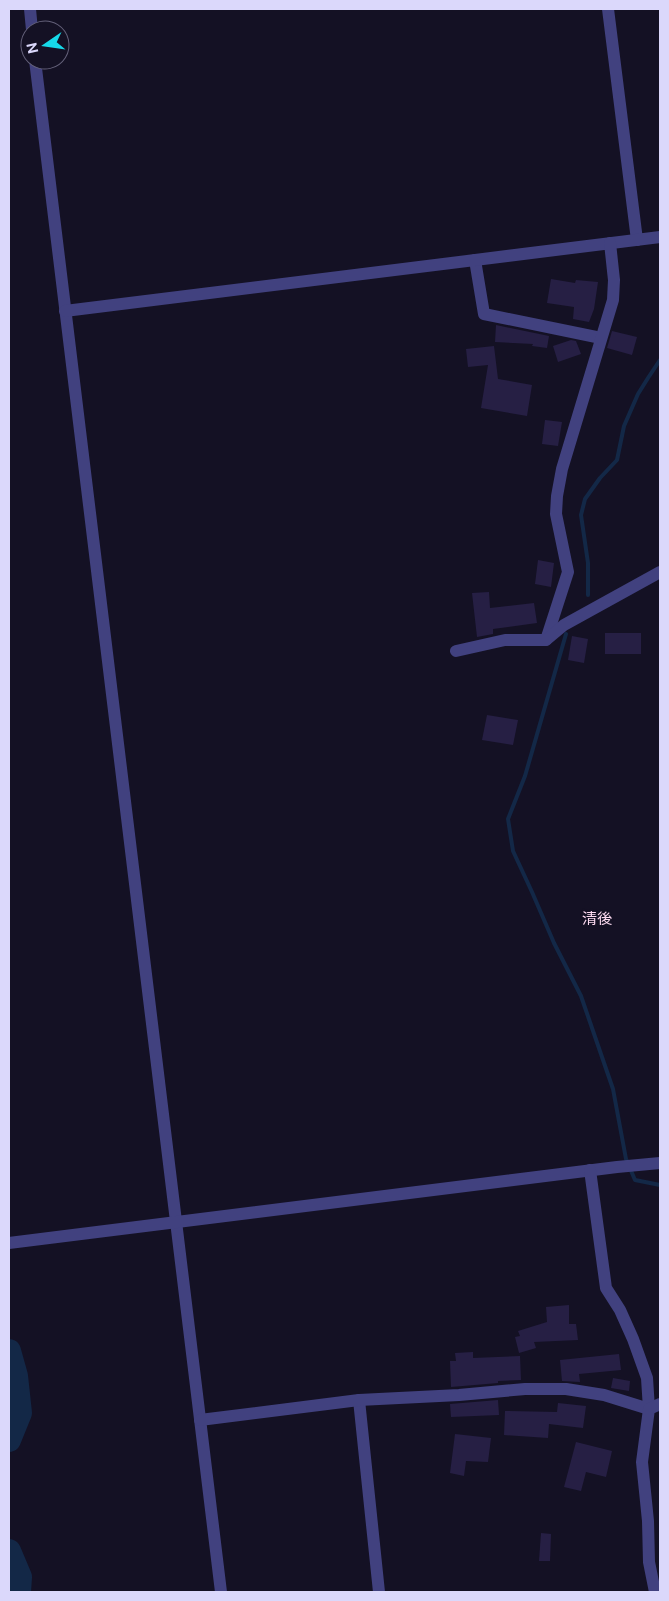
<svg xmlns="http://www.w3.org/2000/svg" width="669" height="1601" font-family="'Public Sans','Noto Sans JP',sans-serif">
	<rect width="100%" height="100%" fill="#141124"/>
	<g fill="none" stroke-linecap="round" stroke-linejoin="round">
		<g stroke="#132847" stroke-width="4">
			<path d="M 588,595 L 588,563 L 581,515 L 585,499 L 600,478 L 617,460 L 624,426 L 638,394 L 648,378 L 660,360"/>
			<path d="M 566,634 L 525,776 L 508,819 L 513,851 L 532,892 L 554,943 L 581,996 L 613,1089 L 626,1159 L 635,1180 L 660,1185"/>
		</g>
		<g stroke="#132847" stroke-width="24">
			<path d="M 9,1351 L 16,1376 L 20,1413 L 9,1440"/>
			<path d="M 9,1551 L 20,1577 L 19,1592"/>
		</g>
	</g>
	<g fill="#261f44">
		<path d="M 551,279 L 575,283 L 576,280 L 598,282 L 594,309 L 589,322 L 573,319 L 574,307 L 547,303 Z"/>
		<path d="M 496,325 L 549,336 L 547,348 L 532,346 L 533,344 L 495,342 Z"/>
		<path d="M 612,331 L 637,337 L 632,355 L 607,348 Z"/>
		<path d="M 571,340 L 576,341 L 581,354 L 558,362 L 553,346 Z"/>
		<path d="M 494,346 L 498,379 L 532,385 L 527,416 L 481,408 L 488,365 L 468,367 L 466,349 Z"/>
		<path d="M 545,420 L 562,422 L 558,446 L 542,444 Z"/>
		<path d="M 538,560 L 554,563 L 551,587 L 535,584 Z"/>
		<path d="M 489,592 L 490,608 L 534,603 L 537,623 L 493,629 L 493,634 L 477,637 L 472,593 Z"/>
		<rect x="605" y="633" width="36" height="21"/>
		<path d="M 572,636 L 588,639 L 584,663 L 568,660 Z"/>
		<path d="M 487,715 L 518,720 L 513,745 L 482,740 Z"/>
		<path d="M 569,1305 L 569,1324 L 576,1324 L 578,1340 L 534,1342 L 536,1348 L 519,1353 L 515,1337 L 520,1336 L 518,1331 L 547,1322 L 546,1307 Z"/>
		<path d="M 473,1352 L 473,1358 L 520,1356 L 521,1380 L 498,1381 L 498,1383 L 451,1387 L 450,1361 L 456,1361 L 455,1353 Z"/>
		<path d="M 619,1354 L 621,1370 L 579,1374 L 580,1382 L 562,1381 L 560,1360 Z"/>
		<path d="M 613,1378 L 630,1381 L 629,1391 L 611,1388 Z"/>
		<path d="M 498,1400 L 499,1415 L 451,1417 L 450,1404 Z"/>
		<path d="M 558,1403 L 586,1406 L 583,1428 L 549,1424 L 548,1438 L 504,1435 L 505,1411 L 557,1412 Z"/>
		<path d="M 455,1434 L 491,1438 L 488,1462 L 466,1461 L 464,1476 L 450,1473 Z"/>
		<path d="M 576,1442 L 612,1451 L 606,1477 L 586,1472 L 581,1491 L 564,1487 Z"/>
		<path d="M 541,1533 L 551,1534 L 550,1561 L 539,1561 Z"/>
	</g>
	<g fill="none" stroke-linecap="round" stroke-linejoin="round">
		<g stroke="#41417f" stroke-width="12">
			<path d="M 30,9 L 32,30"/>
			<path d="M 608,9 L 637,240"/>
			<path d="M 35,60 L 221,1592"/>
			<path d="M 475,260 L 484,314 L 601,338"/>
			<path d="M 65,311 L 660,237"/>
			<path d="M 546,640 L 568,572 L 556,514 L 557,496 L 562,469 L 613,300 L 614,280 L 610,243"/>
			<path d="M 456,651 L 505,640 L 546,640 L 564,625 L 660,572"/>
			<path d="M 9,1243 L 617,1167 L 660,1163"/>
			<path d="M 359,1400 L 379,1592"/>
			<path d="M 200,1420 L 359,1400 L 459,1395 L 525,1389 L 566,1389 L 604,1395 L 649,1409 L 647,1378 L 633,1339 L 620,1310 L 606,1288 L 590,1170"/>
			<path d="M 655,1592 L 649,1562 L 648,1521 L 642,1462 L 649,1409 L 660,1404"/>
		</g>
	</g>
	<g text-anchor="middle" stroke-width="4.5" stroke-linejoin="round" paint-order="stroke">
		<g font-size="15" fill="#fcdaf0" stroke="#141124">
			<text x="597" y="924">清後</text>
		</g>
	</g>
	<rect width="669" height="1601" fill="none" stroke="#dbd8fb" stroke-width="20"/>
	<g transform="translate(45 45) rotate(257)"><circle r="24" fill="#141124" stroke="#64617a"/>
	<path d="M0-4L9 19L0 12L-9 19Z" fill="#16d9e9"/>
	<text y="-8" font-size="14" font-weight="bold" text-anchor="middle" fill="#dbd8fb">N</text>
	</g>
</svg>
